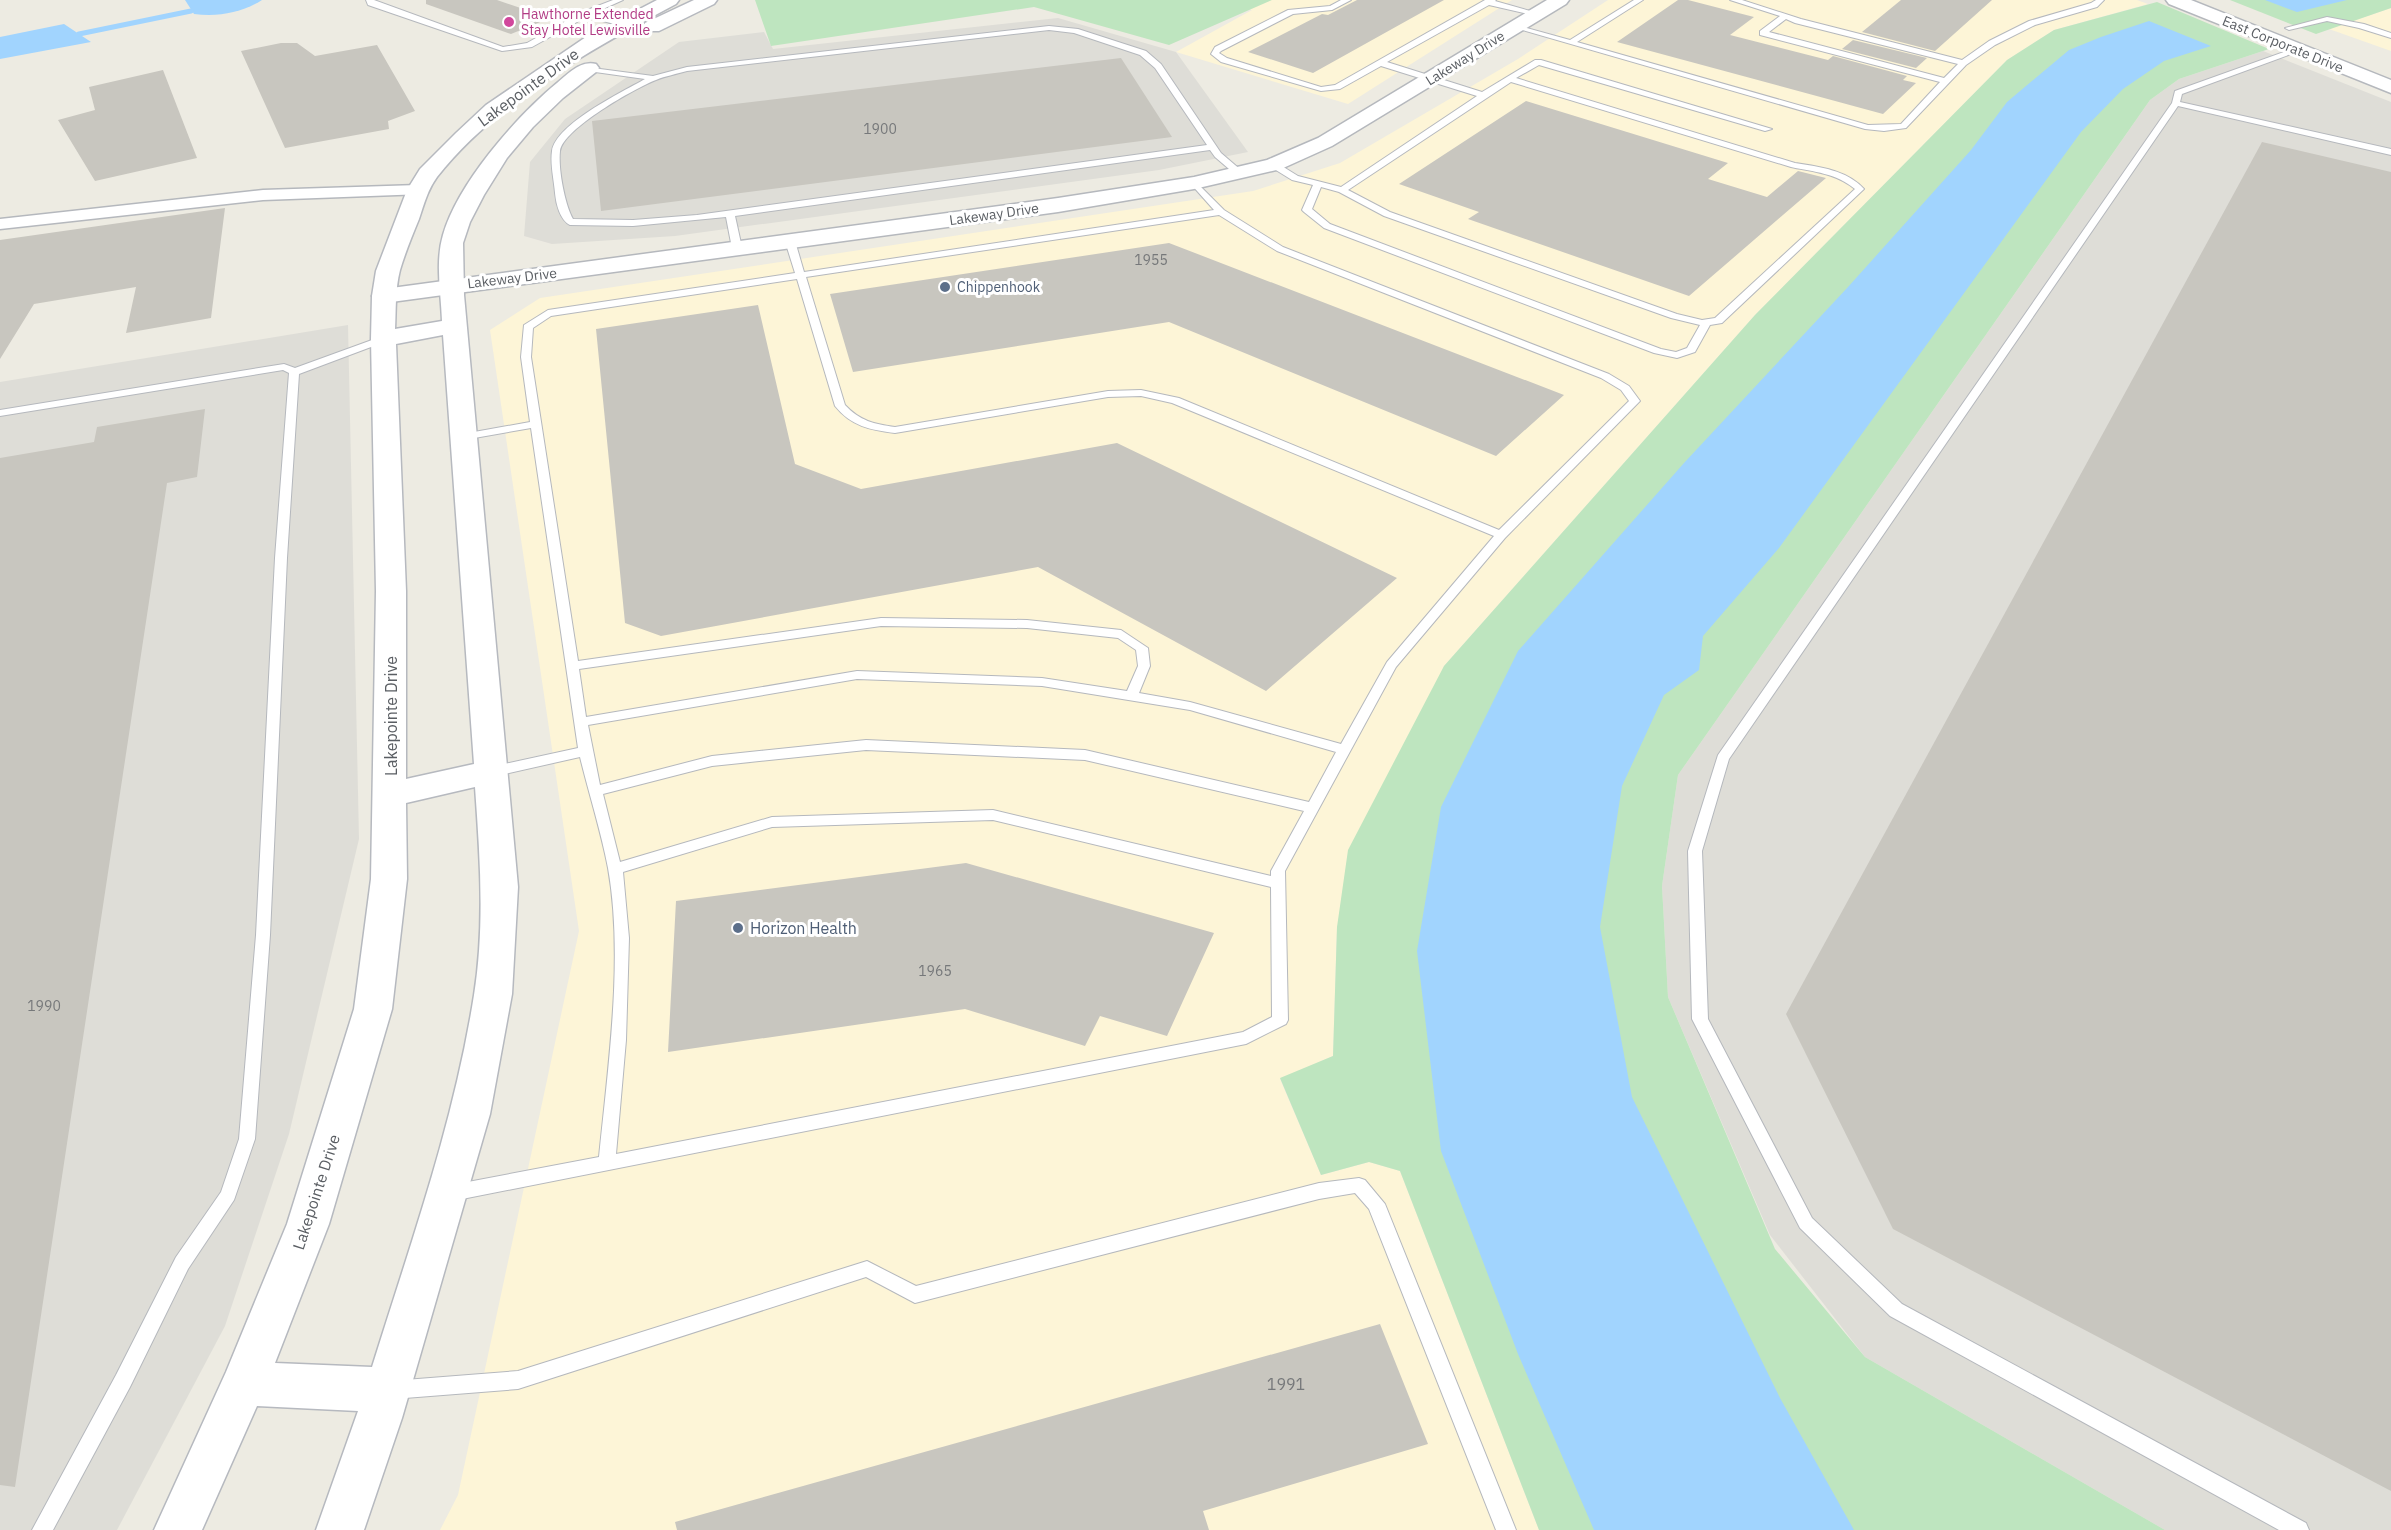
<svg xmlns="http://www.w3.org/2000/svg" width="2391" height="1530" font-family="'IBM Plex Sans',sans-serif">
	<rect width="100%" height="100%" fill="#edebe2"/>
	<g fill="#fdf5d7">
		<path d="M 1219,0 L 1512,0 L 1348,104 L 1176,52 L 1252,10 Z"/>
		<path d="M 1608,0 L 2137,0 L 2148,4 L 2054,30 L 2007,60 L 1755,315 L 1444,666 L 1337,927 L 1333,1056 L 1280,1079 L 1321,1175 L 1369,1162 L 1400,1171 L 1539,1530 L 440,1530 L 458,1495 L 579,931 L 490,330 L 540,298 L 1253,191 L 1340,163 L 1518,59 Z"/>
		<path d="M 2391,8 L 2391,51 L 2329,29 Z"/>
	</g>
	<g fill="#deddd7">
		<path d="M 1058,18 L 1176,52 L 1248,152 L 1159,170 L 675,236 L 552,244 L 524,236 L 530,162 L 565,119 L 679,42 L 764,32 L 773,49 Z"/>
		<path d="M 2263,51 L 2391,102 L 2391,1530 L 2165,1530 L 1865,1357 L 1770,1235 L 1668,997 L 1662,886 L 1678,775 L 2150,100 L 2179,79 Z"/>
		<path d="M 348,325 L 359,839 L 289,1134 L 225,1326 L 117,1530 L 0,1530 L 0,382 Z"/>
	</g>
	<g fill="#bee5bf">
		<path d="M 755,0 L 1272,0 L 1169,45 L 1034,7 L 771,46 Z"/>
		<path d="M 2230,0 L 2391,0 L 2391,8 L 2316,34 Z"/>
		<path d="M 2157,2 L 2269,49 L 2179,79 L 2150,100 L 1678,775 L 1662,886 L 1668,997 L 1775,1249 L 1865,1357 L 2165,1530 L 1539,1530 L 1400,1171 L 1369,1162 L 1321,1175 L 1280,1078 L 1333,1056 L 1337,927 L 1348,850 L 1444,666 L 1755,315 L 2007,60 L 2054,30 Z"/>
	</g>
	<g fill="#a1d4fe">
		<path d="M 185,0 L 262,0 C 242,13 218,17 194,14 Z"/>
		<path d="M 2265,0 L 2347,0 L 2297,12 Z"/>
		<path d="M 2149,21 L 2211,46 L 2164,61 L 2123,89 L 2081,132 L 1779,548 L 1703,636 L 1699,670 L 1664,695 L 1622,786 L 1600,927 L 1632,1097 L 1780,1398 L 1854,1530 L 1594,1530 L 1518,1354 L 1441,1151 L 1417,951 L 1441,807 L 1518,651 L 1684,463 L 1848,287 L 1971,150 L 2007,102 L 2069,50 L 2101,37 Z"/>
		<path d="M 64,24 L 91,42 L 0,59 L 0,37 Z"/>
	</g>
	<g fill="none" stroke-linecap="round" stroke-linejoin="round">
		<path stroke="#a1d4fe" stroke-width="5" d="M 79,34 L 191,11"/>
	</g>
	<g fill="#c8c6bf">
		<path d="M 426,0 L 497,0 L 550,18 L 511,34 L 426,4 Z"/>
		<path d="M 1357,0 L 1444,0 L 1313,73 L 1248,52 L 1322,14 L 1328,15 Z"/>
		<path d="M 1678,0 L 1688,0 L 1754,17 L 1730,35 L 1828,60 L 1833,56 L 1907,76 L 1903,80 L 1916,83 L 1883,114 L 1617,42 Z"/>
		<path d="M 1901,0 L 1992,0 L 1935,51 L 1862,32 Z"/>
		<path d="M 1853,40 L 1927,58 L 1916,68 L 1842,49 Z"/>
		<path d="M 281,43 L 297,43 L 315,56 L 377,45 L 415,111 L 388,121 L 389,129 L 285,148 L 241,51 Z"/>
		<path d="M 1121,58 L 1172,137 L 601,211 L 592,121 Z"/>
		<path d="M 163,70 L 197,158 L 95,181 L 58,120 L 95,110 L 89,87 Z"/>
		<path d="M 1526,101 L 1728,163 L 1708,179 L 1767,197 L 1798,171 L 1826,178 L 1689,296 L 1468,219 L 1479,212 L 1399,184 Z"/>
		<path d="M 2262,142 L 2391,172 L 2391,1491 L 1893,1229 L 1786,1014 Z"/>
		<path d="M 225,208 L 211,318 L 126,333 L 136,287 L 34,304 L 0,359 L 0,240 Z"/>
		<path d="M 1169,243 L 1564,395 L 1496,456 L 1169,322 L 853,372 L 830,294 Z"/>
		<path d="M 758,305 L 795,464 L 861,489 L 1117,443 L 1397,578 L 1266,691 L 1038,567 L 661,636 L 625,623 L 596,329 Z"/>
		<path d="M 205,409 L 197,477 L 167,483 L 15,1487 L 0,1485 L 0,458 L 94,442 L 97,427 Z"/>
		<path d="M 966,863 L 1214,933 L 1167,1036 L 1100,1016 L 1085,1046 L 965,1009 L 668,1052 L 676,901 Z"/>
		<path d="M 1380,1324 L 1428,1444 L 1203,1511 L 1209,1530 L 677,1530 L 675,1522 Z"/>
	</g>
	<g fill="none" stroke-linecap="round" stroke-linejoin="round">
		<g stroke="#b5b8bd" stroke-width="2">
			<g id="service">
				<path d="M 366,0 L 374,0 L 503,47 L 527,43 L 582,12 L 613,0 L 623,0 L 592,14 L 627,24 L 623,26 L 586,17 L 532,47 L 502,51 L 368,5 Z"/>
				<path d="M 1341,0 L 1351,0 L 1332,10 L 1293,14 L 1221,51 L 1219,53 L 1227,58 L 1321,87 L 1335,85 L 1485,0 L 1496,0 L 1495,1 L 1541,14 L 1537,16 L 1489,5 L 1387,62 L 1482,92 L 1535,60 L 1541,60 L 1772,129 L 1765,131 L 1539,65 L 1516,78 L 1795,163 C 1820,167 1847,170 1864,189 L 1722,323 L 1710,325 L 1695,352 L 1677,358 L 1654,353 L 1324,228 L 1304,212 L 1302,210 L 1313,185 L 1292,180 L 1271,167 L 1271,163 L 1277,163 L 1298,176 L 1341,187 L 1477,96 L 1381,66 L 1340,89 L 1321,91 L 1221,62 L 1211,54 L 1215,47 L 1288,10 L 1330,6 ZM 1511,82 L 1791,167 C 1814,172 1836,173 1855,189 L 1715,318 L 1702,320 L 1677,314 L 1390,212 L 1348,190 ZM 1321,187 L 1339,192 L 1384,216 L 1671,318 L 1700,325 L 1687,348 L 1676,352 L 1661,349 L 1330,224 L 1312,209 Z"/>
				<path d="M 1634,0 L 1643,0 L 1577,42 L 1868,125 L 1901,124 L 1940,82 L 1760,35 L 1760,31 L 1780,16 L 1730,0 L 1742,0 L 1801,19 L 1962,60 L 1989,41 L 2029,21 L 2091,3 L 2096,0 L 2104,0 L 2097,7 L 2035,25 L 1995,45 L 1966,65 L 1906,128 L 1884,131 L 1865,129 L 1512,27 L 1516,25 L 1570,40 ZM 1786,19 L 1795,23 L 1958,64 L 1944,78 L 1769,32 Z"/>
				<path d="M 2327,17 L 2364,24 L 2391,33 L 2391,38 L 2359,28 L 2327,21 L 2289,30 L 2285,28 Z"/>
				<path d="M 1049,26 L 1078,29 L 1146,51 L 1161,64 L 1221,153 L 1242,171 L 1242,175 L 1236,175 L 1215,157 L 1210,150 L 735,216 L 742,248 L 737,251 L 732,248 L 726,217 L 633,226 L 570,225 C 560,220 556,204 555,193 C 554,180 550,164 552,151 C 556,124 622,92 645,79 L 588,71 L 585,71 L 585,67 L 653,76 L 687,67 ZM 1049,30 L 1074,33 L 1140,55 L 1155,68 L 1207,145 L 697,215 L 633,220 L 573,219 C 565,205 558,169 560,151 C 563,129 635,88 656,80 C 665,76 677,74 687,71 Z"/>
				<path d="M 2295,48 L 2302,50 L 2182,94 L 2180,102 L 2391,149 L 2391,155 L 2178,106 L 1729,759 L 1702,851 L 1708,1019 L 1812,1218 L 1902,1304 L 2306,1523 L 2309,1530 L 2279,1530 L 1890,1316 L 1800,1228 L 1692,1019 L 1688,851 L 1718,755 L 2172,103 L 2175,91 Z"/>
				<path d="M 1194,180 L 1224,210 L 1283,247 L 1609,374 L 1629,386 L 1640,401 L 1505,538 L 1396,667 L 1285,871 L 1288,1020 L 1286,1024 L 1246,1044 L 452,1201 L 446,1198 L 444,1193 L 446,1188 L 452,1185 L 599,1157 C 608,1067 624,957 608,868 C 601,831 589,794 580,757 L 491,777 L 484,772 L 491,767 L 578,748 L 531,428 L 463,440 L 458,437 L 463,434 L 530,422 L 521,357 L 524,325 L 548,310 L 795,273 L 785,241 L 790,238 L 795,241 L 804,272 L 1214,210 L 1190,183 ZM 1219,215 L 1277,251 L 1601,378 L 1621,390 L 1629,401 L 1499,530 L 1179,398 L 1141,390 L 1108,391 L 895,427 C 874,424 860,421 845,405 L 806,277 ZM 797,279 L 835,406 C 851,426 870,430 895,433 L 1108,397 L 1141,396 L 1172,403 L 1494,536 L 1387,662 L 1341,744 L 1190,702 L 1139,693 L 1150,666 L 1148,648 L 1121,630 L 1027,620 L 881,618 L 578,661 L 531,357 L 533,328 L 551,316 ZM 881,626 L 1027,628 L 1118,638 L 1136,650 L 1138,666 L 1127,691 L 1042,678 L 857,671 L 586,717 L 579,669 ZM 857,679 L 1042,686 L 1190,710 L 1336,752 L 1309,802 L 1085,750 L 866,740 L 712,756 L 600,785 L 588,725 ZM 866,750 L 1085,760 L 1304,811 L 1271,871 L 1271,876 L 993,810 L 772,817 L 620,862 L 603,794 L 712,766 ZM 993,820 L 1271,887 L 1272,1017 L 1243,1032 L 616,1154 L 626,1040 L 629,938 L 623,872 L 772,827 Z"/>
				<path d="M 383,336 L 387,337 L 387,341 L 299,374 L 287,558 L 270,935 L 255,1139 L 234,1200 L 188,1269 L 130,1387 L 53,1530 L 32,1530 L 116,1375 L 176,1257 L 221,1192 L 239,1139 L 256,935 L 275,558 L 289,373 L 283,370 L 0,416 L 0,410 L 284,364 L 295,368 Z"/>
				<path d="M 1359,1178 L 1365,1180 L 1385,1204 L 1516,1530 L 1496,1530 L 1369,1209 L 1355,1193 L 1319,1199 L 915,1303 L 866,1277 L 518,1389 L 392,1399 L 385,1396 L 383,1390 L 385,1384 L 392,1381 L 518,1371 L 867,1261 L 916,1286 L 1319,1183 Z"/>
			</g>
		</g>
		<g stroke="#b5b8bd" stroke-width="3">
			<path id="minor" d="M 418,185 L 424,186 L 427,190 L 424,194 L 263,200 L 0,229 L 0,219 L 263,190 Z"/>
		</g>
		<g stroke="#b5b8bd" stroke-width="3">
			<g id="tertiary">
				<path d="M 1547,0 L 1569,0 L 1566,4 L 1332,146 L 1281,169 L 1194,189 L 1058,212 L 384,303 L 376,301 L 372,296 L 376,291 L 384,289 L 1058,198 L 1194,177 L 1267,160 L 1318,138 Z"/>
				<path d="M 2166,0 L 2191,0 L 2391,80 L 2391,93 L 2169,4 Z"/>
			</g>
		</g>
		<g stroke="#b6b9bf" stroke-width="3">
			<g id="secondary">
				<path d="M 657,0 L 679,0 L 676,4 C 592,49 497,101 437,177 C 428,189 424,204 419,219 C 412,236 405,253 400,270 C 395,289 396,310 395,329 L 442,321 C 441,293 435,262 443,235 C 458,183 516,117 557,83 C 568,74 580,60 596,64 L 599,68 L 596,72 L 563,98 L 533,127 L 507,158 L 484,195 L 470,222 L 463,243 L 464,295 L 518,887 L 512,994 L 490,1114 L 402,1418 L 364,1530 L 316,1530 L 358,1411 L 257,1406 L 202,1530 L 154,1530 L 226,1372 L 287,1224 L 354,1009 L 371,879 L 376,591 L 371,339 L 372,296 L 376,271 L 407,190 L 420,169 L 456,133 L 486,105 L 586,37 ZM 443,335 L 474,764 L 406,779 L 406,591 L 396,344 ZM 475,787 C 480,857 485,926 474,995 C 454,1123 410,1245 372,1367 L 275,1363 L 329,1224 L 392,1009 L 407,879 L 406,803 Z"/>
				<path d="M 694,0 L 717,0 L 714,4 L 659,31 L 645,31 L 643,27 L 645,23 Z"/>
			</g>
		</g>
		<use href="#service" fill="#fff" fill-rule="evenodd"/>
		<use href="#minor" fill="#fff" fill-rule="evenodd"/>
		<use href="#tertiary" fill="#fff" fill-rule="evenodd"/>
		<use href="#secondary" fill="#fff" fill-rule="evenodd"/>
	</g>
	<circle fill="#d1479c" stroke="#fff" stroke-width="2" cx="509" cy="22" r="6"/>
	<g fill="#5c6f8a" stroke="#fff" stroke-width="2">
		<circle cx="945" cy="287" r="6"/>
		<circle cx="738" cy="928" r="6"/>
	</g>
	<g text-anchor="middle" stroke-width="6" stroke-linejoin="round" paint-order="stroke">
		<g font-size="14" fill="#b23c85" stroke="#fff" text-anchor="start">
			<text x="521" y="19">Hawthorne Extended<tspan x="521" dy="16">Stay Hotel Lewisville</tspan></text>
		</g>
		<g font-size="14" fill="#5a5e63" stroke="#fff">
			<text transform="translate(2283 44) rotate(22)" y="5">East Corporate Drive</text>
			<text transform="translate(1465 58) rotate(-32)" y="5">Lakeway Drive</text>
			<text transform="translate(994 214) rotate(-8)" y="5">Lakeway Drive</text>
			<text transform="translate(512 278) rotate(-7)" y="5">Lakeway Drive</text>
		</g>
		<g font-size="14" fill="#76787a">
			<text x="880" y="134">1900</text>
			<text x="1151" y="265">1955</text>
			<text x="935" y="976">1965</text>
			<text x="44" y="1011">1990</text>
		</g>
		<g font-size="14" fill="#4e5e75" stroke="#fff" text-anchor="start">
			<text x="957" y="292">Chippenhook</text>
		</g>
		<g font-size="16" fill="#5a5e63" stroke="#fff">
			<text transform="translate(528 87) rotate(-36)" y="6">Lakepointe Drive</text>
			<text transform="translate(391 716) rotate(-90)" y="6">Lakepointe Drive</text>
			<text transform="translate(316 1192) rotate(-72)" y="6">Lakepointe Drive</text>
		</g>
		<g font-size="16" fill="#4e5e75" stroke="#fff" text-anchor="start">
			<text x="750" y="934">Horizon Health</text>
		</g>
		<g font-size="16" fill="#76787a">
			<text x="1286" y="1390">1991</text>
		</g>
	</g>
</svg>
